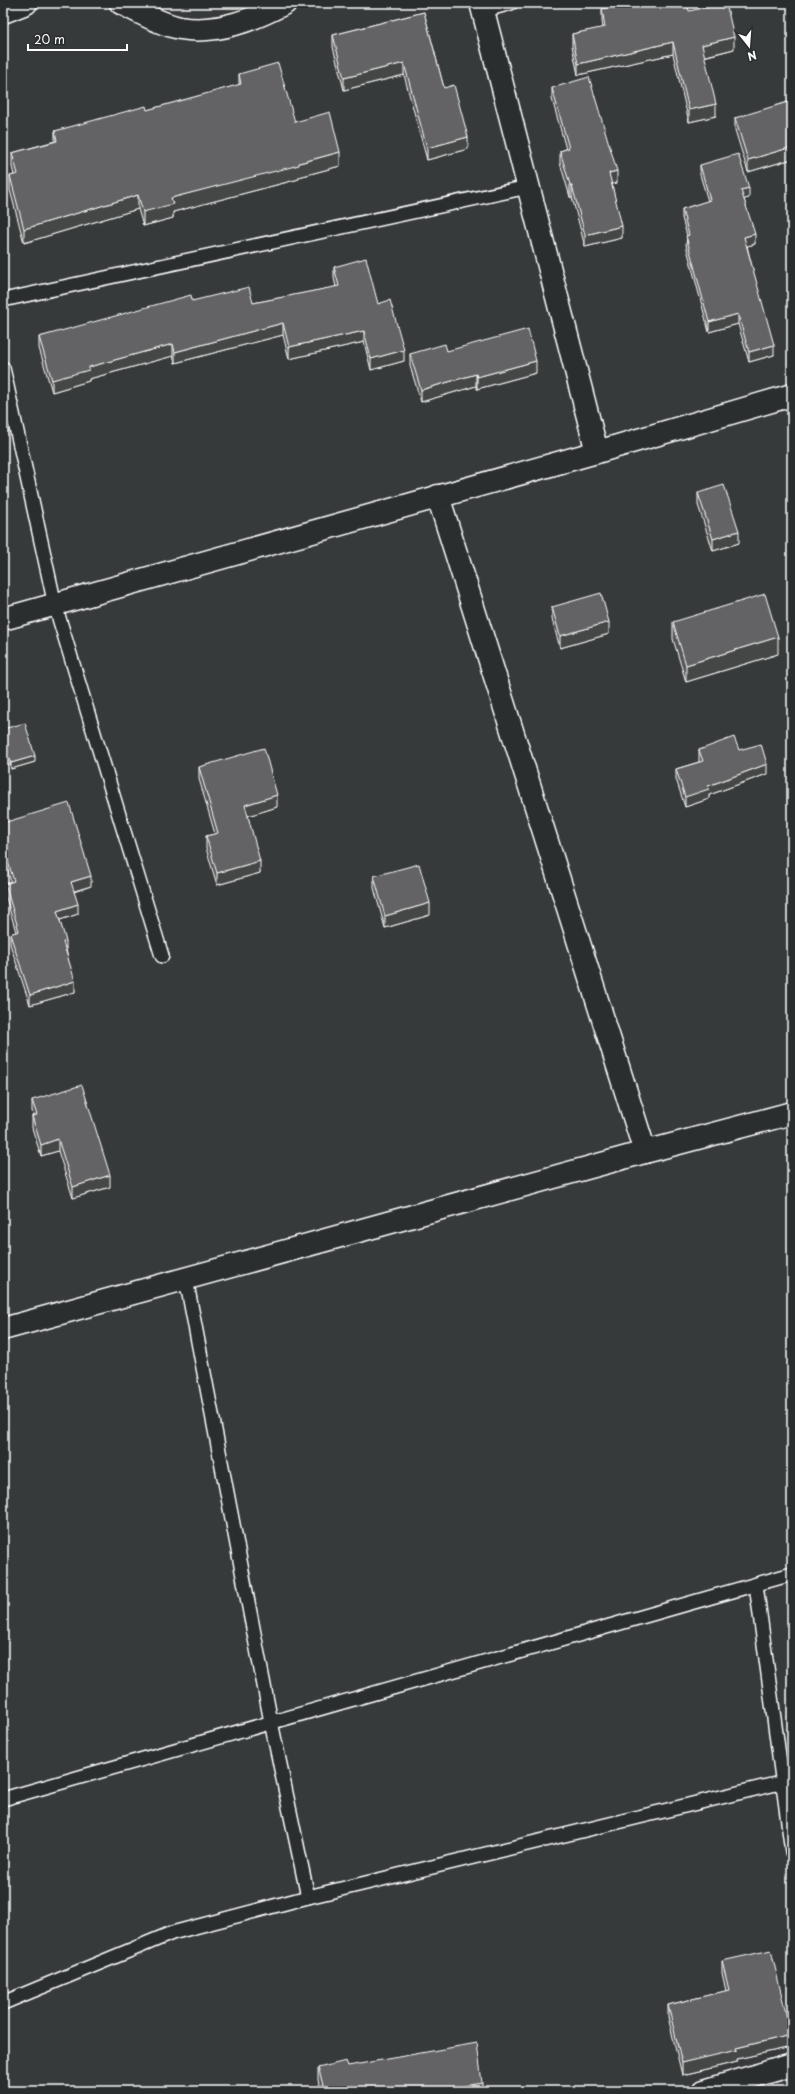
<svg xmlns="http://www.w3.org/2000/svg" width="795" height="2094" font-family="'Playpen Sans',sans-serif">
	<rect width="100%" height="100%" fill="#373a3b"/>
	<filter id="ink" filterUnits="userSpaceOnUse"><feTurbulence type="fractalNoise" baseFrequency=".025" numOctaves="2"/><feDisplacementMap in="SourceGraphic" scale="8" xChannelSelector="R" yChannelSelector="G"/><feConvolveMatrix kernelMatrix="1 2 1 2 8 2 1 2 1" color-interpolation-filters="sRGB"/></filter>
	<g filter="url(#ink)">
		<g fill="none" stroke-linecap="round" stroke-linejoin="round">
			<g stroke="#fff" stroke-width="16">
				<g id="lane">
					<path d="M 482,11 L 511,3"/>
					<path d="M 3,300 L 528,187"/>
					<path d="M 3,368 L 55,605 L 162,956"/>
					<path d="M 186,1279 L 271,1722 L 308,1897"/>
					<path d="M 756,1585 L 792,1852"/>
					<path d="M 3,1799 L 792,1574"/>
					<path d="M 3,2003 L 172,1933 L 308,1897 L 792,1780"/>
				</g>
			</g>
			<g stroke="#fff" stroke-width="25">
				<g id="street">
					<path d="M 121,3 C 139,12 160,24 180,28 C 217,34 253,20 285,3"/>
					<path d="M 481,3 L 597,452"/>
					<path d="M 3,12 L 26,3"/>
					<path d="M 438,496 L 645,1152"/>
					<path d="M 3,619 L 597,452 L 792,395"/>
					<path d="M 3,1329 L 645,1152 L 792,1113"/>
					<path d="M 704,2091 L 792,2065"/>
				</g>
			</g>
			<use href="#lane" stroke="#2a2d2e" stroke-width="13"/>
			<use href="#street" stroke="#2a2d2e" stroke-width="22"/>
		</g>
		<g fill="#555657" stroke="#fff">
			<path d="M 602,9 L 689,11 L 734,49 L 704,57 L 716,116 L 689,122 L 673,54 L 578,75 L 572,46 L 572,34 L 603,28 L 602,21 Z"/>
			<path d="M 424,12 L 444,88 L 468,149 L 427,160 L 404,75 L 344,90 L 333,47 L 333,35 Z"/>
			<path d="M 239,74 L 295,122 L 340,166 L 299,177 L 299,179 L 173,212 L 173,218 L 143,226 L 138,209 L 24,243 L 10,190 L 10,176 L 14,175 L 12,167 L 12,153 L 55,141 L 55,131 L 147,110 L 239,85 Z"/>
			<path d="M 552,88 L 617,183 L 612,184 L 622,238 L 585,247 L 572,197 L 570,197 L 560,163 L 560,151 L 566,149 L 552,99 Z"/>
			<path d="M 792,105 L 792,159 L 748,172 L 735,130 L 735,118 Z"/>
			<path d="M 700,165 L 749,198 L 744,199 L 755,244 L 747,246 L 774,355 L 749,362 L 738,324 L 709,332 L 686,245 L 687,236 L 682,218 L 682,209 L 708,201 L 700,175 Z"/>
			<path d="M 334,267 L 378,304 L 404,361 L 371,370 L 364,342 L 289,359 L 283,335 L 175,363 L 173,356 L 89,379 L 89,381 L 52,392 L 39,348 L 39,337 L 192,301 L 253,303 L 336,287 L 334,278 Z"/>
			<path d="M 447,351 L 536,373 L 477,389 L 476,386 L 421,402 L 410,366 L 410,354 Z"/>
			<path d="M 698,493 L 739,543 L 713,551 L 698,505 Z"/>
			<path d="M 552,607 L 609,634 L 560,648 L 552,619 Z"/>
			<path d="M 673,622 L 778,654 L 686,682 L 673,639 Z"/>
			<path d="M 3,729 L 35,762 L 11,769 Z"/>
			<path d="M 699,750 L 739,750 L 767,774 L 709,795 L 709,799 L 685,807 L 676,779 L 676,769 L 699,762 Z"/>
			<path d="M 199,767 L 277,807 L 248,816 L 260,873 L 217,885 L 206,848 L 206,836 L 215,834 L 199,779 Z"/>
			<path d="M 3,823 L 91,886 L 74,892 L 78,914 L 60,920 L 75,992 L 30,1005 L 10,944 L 10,934 L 16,932 L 5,894 L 5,884 L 11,882 L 3,856 Z"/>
			<path d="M 374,876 L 430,915 L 385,928 L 374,888 Z"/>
			<path d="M 32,1100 L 110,1187 L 73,1198 L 58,1151 L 41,1156 L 32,1128 L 32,1116 L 33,1116 L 32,1111 Z"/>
			<path d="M 722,1961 L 791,2047 L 737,2059 L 737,2062 L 682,2075 L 668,2017 L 668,2005 L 726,1991 L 722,1973 Z"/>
			<path d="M 348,2066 L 482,2083 L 482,2091 L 321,2091 L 318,2080 L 318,2068 Z"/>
		</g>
		<g fill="#454647" stroke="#fff">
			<path d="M 734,37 L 734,49 L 702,57 L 702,45 Z"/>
			<path d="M 673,42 L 673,54 L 578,75 L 578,64 Z"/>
			<path d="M 404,63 L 404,75 L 344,90 L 344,78 Z"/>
			<path d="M 716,104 L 716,116 L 689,122 L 689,110 Z"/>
			<path d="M 468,137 L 468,149 L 427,160 L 427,148 Z"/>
			<path d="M 792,147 L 792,159 L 748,172 L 748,160 Z"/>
			<path d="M 340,152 L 340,166 L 299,177 L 299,179 L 173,212 L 173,218 L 143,226 L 143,212 L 171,198 Z"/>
			<path d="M 617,171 L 617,183 L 609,185 L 609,173 Z"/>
			<rect x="570" y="185" width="2" height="12"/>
			<path d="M 749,188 L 749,198 L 741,200 L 741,190 Z"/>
			<path d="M 138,195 L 138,209 L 24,243 L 24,229 Z"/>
			<path d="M 622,226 L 622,238 L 585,247 L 585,235 Z"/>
			<path d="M 755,234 L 755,244 L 744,247 L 744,237 Z"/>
			<path d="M 738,314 L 738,324 L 709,332 L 709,322 Z"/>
			<path d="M 283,323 L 283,335 L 175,363 L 175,352 Z"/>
			<path d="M 364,331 L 364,342 L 289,359 L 289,347 Z"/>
			<path d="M 173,344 L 173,356 L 89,379 L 89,381 L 52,392 L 52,380 L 89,367 Z"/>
			<path d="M 774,345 L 774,355 L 749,362 L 749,352 Z"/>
			<path d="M 404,350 L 404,361 L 371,370 L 371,359 Z"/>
			<path d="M 536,361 L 536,373 L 477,389 L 477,377 Z"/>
			<path d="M 476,374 L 476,386 L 421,402 L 421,390 Z"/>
			<path d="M 739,531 L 739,543 L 713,551 L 713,539 Z"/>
			<rect x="3" y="541" width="1" height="12"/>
			<path d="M 609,622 L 609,634 L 560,648 L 560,636 Z"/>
			<path d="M 778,637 L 778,654 L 686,682 L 686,665 Z"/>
			<path d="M 35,756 L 35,762 L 11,769 L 11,763 Z"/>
			<path d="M 10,758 L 10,764 L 3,766 L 3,760 Z"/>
			<path d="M 767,764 L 767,774 L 709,795 L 709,799 L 685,807 L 685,797 L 708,786 Z"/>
			<path d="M 277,795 L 277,807 L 245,817 L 245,805 Z"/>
			<path d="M 260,861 L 260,873 L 217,885 L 217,873 Z"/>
			<path d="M 91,876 L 91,886 L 71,892 L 71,882 Z"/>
			<path d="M 430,903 L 430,915 L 385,928 L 385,916 Z"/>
			<path d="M 78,904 L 78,914 L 57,921 L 57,911 Z"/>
			<path d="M 66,941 L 66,952 L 63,942 Z"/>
			<path d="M 75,981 L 75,992 L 30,1005 L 30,995 Z"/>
			<path d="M 58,1139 L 58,1151 L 41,1156 L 41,1145 Z"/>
			<path d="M 110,1175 L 110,1187 L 73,1198 L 73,1187 Z"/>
			<path d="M 791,2035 L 791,2047 L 737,2059 L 737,2062 L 682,2075 L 682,2063 L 736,2048 Z"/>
		</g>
		<g fill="#636465" stroke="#fff">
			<path d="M 628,3 L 687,3 L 689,11 L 726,3 L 734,37 L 702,45 L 716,104 L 689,110 L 673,42 L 578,64 L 572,34 L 605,27 L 602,9 Z"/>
			<path d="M 424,12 L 444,88 L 454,85 L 468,137 L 427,148 L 404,63 L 344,78 L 333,35 Z"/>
			<path d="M 278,63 L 295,122 L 330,112 L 340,152 L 299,163 L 299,165 L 171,198 L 173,204 L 143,212 L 138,195 L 24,229 L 10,176 L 18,174 L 12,153 L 57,141 L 55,131 L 146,106 L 147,110 L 241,84 L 239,74 Z"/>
			<path d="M 589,77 L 617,171 L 609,173 L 622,226 L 585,235 L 572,185 L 570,185 L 560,151 L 569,148 L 552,88 Z"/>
			<path d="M 791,101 L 792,105 L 792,147 L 748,160 L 735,118 Z"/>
			<path d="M 738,154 L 749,188 L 741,190 L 755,234 L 744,237 L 774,345 L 749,352 L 738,314 L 709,322 L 686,236 L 689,235 L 682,209 L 710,200 L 700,165 Z"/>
			<path d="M 366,258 L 378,304 L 390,300 L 404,350 L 371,359 L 364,331 L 289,347 L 283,323 L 175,352 L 173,344 L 89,367 L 89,370 L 52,380 L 39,337 L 191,295 L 192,301 L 249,287 L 253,303 L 339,286 L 334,267 Z"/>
			<path d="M 528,329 L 536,361 L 477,377 L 476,374 L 421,390 L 410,354 L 445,344 L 447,351 Z"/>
			<path d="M 724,485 L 739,531 L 713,539 L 698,493 Z"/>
			<path d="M 601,593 L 609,622 L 560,636 L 552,607 Z"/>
			<path d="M 765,594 L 778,637 L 686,665 L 673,622 Z"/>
			<path d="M 25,723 L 35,756 L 11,763 L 10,758 L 3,760 L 3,729 Z"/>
			<path d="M 734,737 L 739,750 L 761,744 L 767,764 L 708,786 L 709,789 L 685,797 L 676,769 L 703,761 L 699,750 Z"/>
			<path d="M 264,748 L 277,795 L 245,805 L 260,861 L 217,873 L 206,836 L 218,833 L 199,767 Z"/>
			<path d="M 69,803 L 91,876 L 71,882 L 78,904 L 57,911 L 66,941 L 63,942 L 75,981 L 30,995 L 10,934 L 19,931 L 5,884 L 14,881 L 3,846 L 3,823 Z"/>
			<path d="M 419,864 L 430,903 L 385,916 L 374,876 Z"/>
			<path d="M 82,1085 L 110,1175 L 73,1187 L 58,1139 L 41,1145 L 32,1116 L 37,1115 L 32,1100 Z"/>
			<path d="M 771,1950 L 791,2035 L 736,2048 L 737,2050 L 682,2063 L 668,2005 L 729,1990 L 722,1961 Z"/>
			<path d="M 477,2043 L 482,2083 L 446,2089 L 447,2091 L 325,2091 L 318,2068 L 346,2061 L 348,2066 Z"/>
		</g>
	</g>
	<rect width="795" height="2094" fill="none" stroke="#2a2d2e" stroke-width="16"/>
	<rect x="8" y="8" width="779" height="2078" fill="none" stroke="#fff" stroke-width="1.5" filter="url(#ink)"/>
	<g transform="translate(749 46) rotate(163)" stroke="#2a2d2e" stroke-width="3" paint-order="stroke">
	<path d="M0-3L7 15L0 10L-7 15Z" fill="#ffffff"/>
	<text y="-6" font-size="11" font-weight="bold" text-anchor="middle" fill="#ffffff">N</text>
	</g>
	<path d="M28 44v6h99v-6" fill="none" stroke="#ffffff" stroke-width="2"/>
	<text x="34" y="44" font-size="12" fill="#ffffff" stroke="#2a2d2e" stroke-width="3" paint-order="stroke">20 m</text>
</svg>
